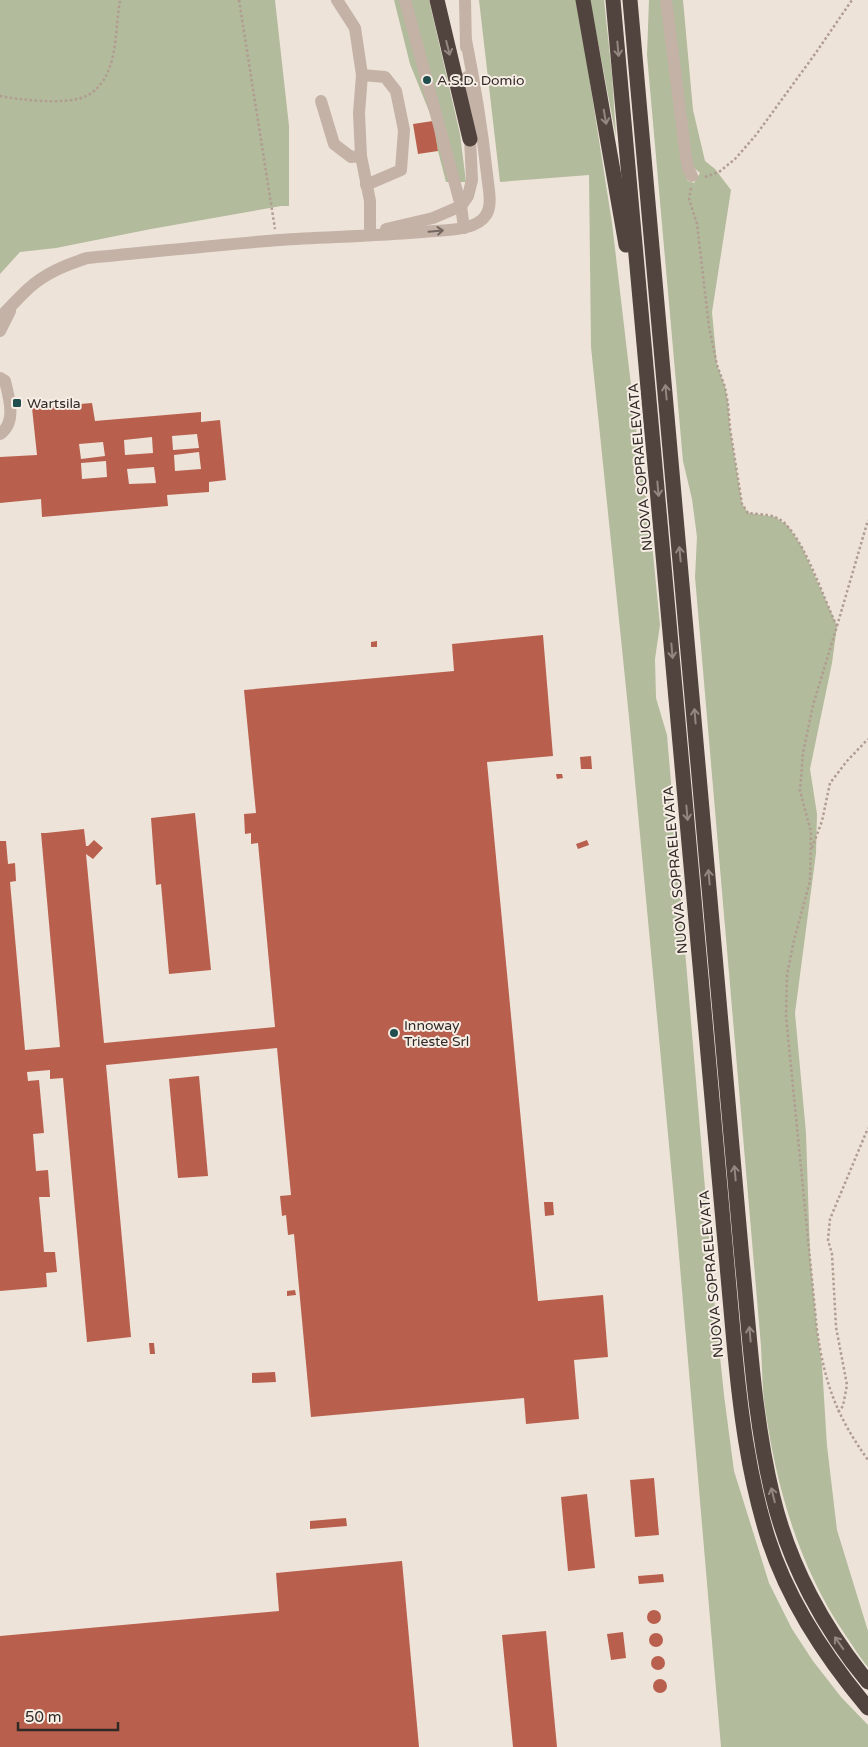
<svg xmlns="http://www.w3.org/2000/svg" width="868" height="1747" font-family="'Varela Round',sans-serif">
	<rect width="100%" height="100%" fill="#eee3d9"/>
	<g fill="#b2bb9b">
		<path d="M 0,0 L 275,0 L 289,126 L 289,206 L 281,206 L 151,229 L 56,248 L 20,252 L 0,274 Z"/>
		<path d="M 394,0 L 429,0 L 460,134 L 466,182 L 446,182 L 438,151 L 433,121 L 410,64 Z"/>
		<path d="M 479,0 L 577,0 L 612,223 L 636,428 L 650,523 L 660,625 L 655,659 L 656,698 L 667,735 L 715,1308 L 724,1395 L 734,1471 L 769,1583 L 792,1629 L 813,1661 L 841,1697 L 868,1725 L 868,1747 L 721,1747 L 676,1220 L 629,717 L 591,347 L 589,175 L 500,182 Z"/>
		<path d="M 590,0 L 604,0 L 612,75 L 616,137 Z"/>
		<path d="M 649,0 L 663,0 L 686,177 L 688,181 L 694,183 L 700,173 L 694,168 L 691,161 L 670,0 L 683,0 L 693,110 L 705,161 L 715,169 L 731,190 L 712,312 L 717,365 L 725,387 L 728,403 L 730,428 L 742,504 L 748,513 L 775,517 L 788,526 L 802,547 L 837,626 L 832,663 L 810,769 L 817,814 L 816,853 L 795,1013 L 806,1133 L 810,1255 L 817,1330 L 822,1365 L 827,1446 L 837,1530 L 868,1631 L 868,1667 C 860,1658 853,1646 846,1636 C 798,1566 775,1483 764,1400 C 762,1382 762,1364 761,1346 L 695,577 L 697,537 L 692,499 L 683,461 L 647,55 Z"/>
	</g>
	<g fill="#b8604d" fill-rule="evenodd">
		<path d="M 433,121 L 438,151 L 418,154 L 413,124 Z"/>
		<path d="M 92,403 L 95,421 L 201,412 L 201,422 L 220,420 L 226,480 L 209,482 L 209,492 L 167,495 L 168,506 L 42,517 L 41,499 L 0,503 L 0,457 L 37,455 L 32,408 ZM 197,434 L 199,448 L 173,450 L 172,436 ZM 152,437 L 153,453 L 125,455 L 124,440 ZM 103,442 L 105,456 L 81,459 L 79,444 ZM 199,452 L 201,469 L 175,471 L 174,455 ZM 106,461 L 107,477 L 82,479 L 81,463 ZM 154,467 L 156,483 L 129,484 L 127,469 Z"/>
		<path d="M 543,635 L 553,756 L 487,762 L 538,1301 L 603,1295 L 608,1357 L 574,1360 L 579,1419 L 526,1424 L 524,1398 L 311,1417 L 294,1234 L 288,1235 L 286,1215 L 282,1216 L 280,1196 L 291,1195 L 277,1048 L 106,1065 L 131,1337 L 87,1342 L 63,1078 L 50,1079 L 50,1070 L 27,1072 L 28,1081 L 39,1080 L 44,1133 L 33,1134 L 36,1171 L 48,1170 L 50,1197 L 39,1197 L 44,1252 L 55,1252 L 57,1272 L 46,1273 L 47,1287 L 0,1291 L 0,841 L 6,841 L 8,864 L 15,863 L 16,881 L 10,882 L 25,1050 L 60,1047 L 41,833 L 46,833 L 84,829 L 86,846 L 88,846 L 94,840 L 103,848 L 93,859 L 86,854 L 104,1043 L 275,1027 L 258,843 L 251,844 L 251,833 L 245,834 L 244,814 L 256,813 L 244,690 L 454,671 L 452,644 Z"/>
		<path d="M 377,641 L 377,647 L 371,647 L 371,642 Z"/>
		<path d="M 591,756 L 592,769 L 581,769 L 580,757 Z"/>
		<path d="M 556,774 L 562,774 L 563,778 L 557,779 Z"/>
		<path d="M 195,813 L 211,970 L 169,974 L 161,884 L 156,885 L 151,818 Z"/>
		<path d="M 587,840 L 589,845 L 578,849 L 576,844 Z"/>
		<path d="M 199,1076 L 208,1176 L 178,1178 L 169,1079 Z"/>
		<path d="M 544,1202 L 553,1202 L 554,1215 L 545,1216 Z"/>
		<path d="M 295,1290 L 296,1295 L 287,1296 L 287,1291 Z"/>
		<path d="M 149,1343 L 154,1343 L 155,1354 L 150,1354 Z"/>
		<path d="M 275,1372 L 276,1382 L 252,1383 L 252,1373 Z"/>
		<path d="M 654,1478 L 659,1535 L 635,1537 L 630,1480 Z"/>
		<path d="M 587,1494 L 595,1568 L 568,1571 L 561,1497 Z"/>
		<path d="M 346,1518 L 347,1526 L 310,1529 L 310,1521 Z"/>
		<path d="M 402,1561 L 419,1747 L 0,1747 L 0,1636 L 279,1611 L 276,1573 Z"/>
		<path d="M 663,1574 L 664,1582 L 639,1584 L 638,1576 Z"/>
		<circle cx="654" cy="1617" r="7"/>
		<path d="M 546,1631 L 557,1747 L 513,1747 L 502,1635 Z"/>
		<path d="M 623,1632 L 626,1658 L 611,1660 L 607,1634 Z"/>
		<circle cx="656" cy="1640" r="7"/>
		<circle cx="658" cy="1663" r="7"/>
		<circle cx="660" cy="1686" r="7"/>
	</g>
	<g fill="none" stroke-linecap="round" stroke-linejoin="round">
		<g stroke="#b09c91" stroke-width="2.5" stroke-dasharray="2.5 2.5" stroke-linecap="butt">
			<path d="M 239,0 L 275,229"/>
			<path d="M 0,96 C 21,100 64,105 84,97 C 94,93 101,85 106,76 C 117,55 116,23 120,0"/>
			<path d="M 705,177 L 719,172 L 735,159 L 756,135 L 815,54 L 852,0"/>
			<path d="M 691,188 L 689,199 L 697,224 L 709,327 L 717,365 L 725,387 L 728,404 L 730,428 L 742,504 L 748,513 C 756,514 767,514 775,517 C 801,526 824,601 837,626 L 813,705 L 803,753 L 800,791 L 811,832 L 810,881 L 794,940 L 787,975 L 786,1016 L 817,1330 C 825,1384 836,1415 868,1460"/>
			<path d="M 837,626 L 868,520"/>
			<path d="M 812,848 L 822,821 L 830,783 L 847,761 L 868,739"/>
			<path d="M 838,1412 L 843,1406 L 847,1385 L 836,1327 L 832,1254 L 828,1240 L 830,1219 L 868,1128"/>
		</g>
		<g stroke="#c4b2a7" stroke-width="12">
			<path d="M 337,0 L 355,28 L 362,75 L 359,113 L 361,156 L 370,201 L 370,234"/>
			<path d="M 405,0 L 461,206 L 464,228"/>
			<path d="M 465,0 L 466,47"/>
			<path d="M 666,0 L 686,157 L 688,168 L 692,176"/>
			<path d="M 362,75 L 385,77 L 396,91 L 404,130 L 401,170 L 366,185"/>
			<path d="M 321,101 L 334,144 L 351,157 L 361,156"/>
			<path d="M 386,229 L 433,218 L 461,206 L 468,196 L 472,180 L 467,77"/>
			<path d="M 0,317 C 10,308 18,298 28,289 C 45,273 66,265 87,258 C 151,252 215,245 279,240 C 327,237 375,236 423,232 C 440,230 476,232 486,215 C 493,205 488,186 487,174 C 482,129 475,85 466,40"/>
			<path d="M 0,331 L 10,311"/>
			<path d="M 0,378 L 5,381 C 9,398 17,422 0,434"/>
		</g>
		<g stroke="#51433e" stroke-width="15">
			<path d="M 437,0 L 470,139"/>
			<path d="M 583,0 L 626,245"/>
			<path d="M 613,0 L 734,1343 C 740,1409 748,1474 768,1538 C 788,1601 826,1658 868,1708"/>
			<path d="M 630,0 L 742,1259 C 750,1338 754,1419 773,1497 C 789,1564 824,1629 868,1682"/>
		</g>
	</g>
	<defs><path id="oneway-shaft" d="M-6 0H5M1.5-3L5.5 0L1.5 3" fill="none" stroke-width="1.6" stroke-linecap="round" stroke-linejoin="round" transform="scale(1.25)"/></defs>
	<g stroke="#938781">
		<use href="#oneway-shaft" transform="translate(448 48) rotate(76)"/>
		<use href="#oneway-shaft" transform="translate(618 49) rotate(85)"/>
		<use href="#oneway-shaft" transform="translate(605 117) rotate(80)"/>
		<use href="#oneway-shaft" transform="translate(666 392) rotate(-95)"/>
		<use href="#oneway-shaft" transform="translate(658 489) rotate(85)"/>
		<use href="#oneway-shaft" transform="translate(680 554) rotate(-95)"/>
		<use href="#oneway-shaft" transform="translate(672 651) rotate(85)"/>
		<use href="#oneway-shaft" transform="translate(695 716) rotate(-95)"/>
		<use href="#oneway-shaft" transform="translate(687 813) rotate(85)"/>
		<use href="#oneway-shaft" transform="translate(709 877) rotate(-95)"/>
		<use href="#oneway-shaft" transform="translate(735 1173) rotate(-95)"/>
		<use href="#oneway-shaft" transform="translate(750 1334) rotate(-95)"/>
		<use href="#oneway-shaft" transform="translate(773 1495) rotate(-104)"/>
		<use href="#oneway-shaft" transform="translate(839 1643) rotate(-125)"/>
	</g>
	<use stroke="#736760" href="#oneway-shaft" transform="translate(436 231) rotate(-5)"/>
	<g fill="#214e4e" stroke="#f6ede5" stroke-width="2">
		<circle cx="427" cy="80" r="5"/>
		<rect x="12" y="398" width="10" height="10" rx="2.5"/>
		<circle cx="394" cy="1033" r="5"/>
	</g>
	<g text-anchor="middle" stroke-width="4" stroke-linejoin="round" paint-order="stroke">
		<g font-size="14" fill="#312926" stroke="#f6ede5" text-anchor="start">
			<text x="437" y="85">A.S.D. Domio</text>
			<text x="27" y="408">Wartsila</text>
			<text x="404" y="1030">Innoway<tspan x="404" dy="16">Trieste Srl</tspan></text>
		</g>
		<g font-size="14" fill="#312926" stroke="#f6ede5">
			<text transform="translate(640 467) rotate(-95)" y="5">NUOVA SOPRAELEVATA</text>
			<text transform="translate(675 870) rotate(-95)" y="5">NUOVA SOPRAELEVATA</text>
			<text transform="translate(711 1274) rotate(-95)" y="5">NUOVA SOPRAELEVATA</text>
		</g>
	</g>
	<path d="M18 1722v8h100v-8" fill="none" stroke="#312926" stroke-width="2.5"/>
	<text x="25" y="1722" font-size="15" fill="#312926" stroke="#f6ede5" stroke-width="4" paint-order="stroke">50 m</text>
</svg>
